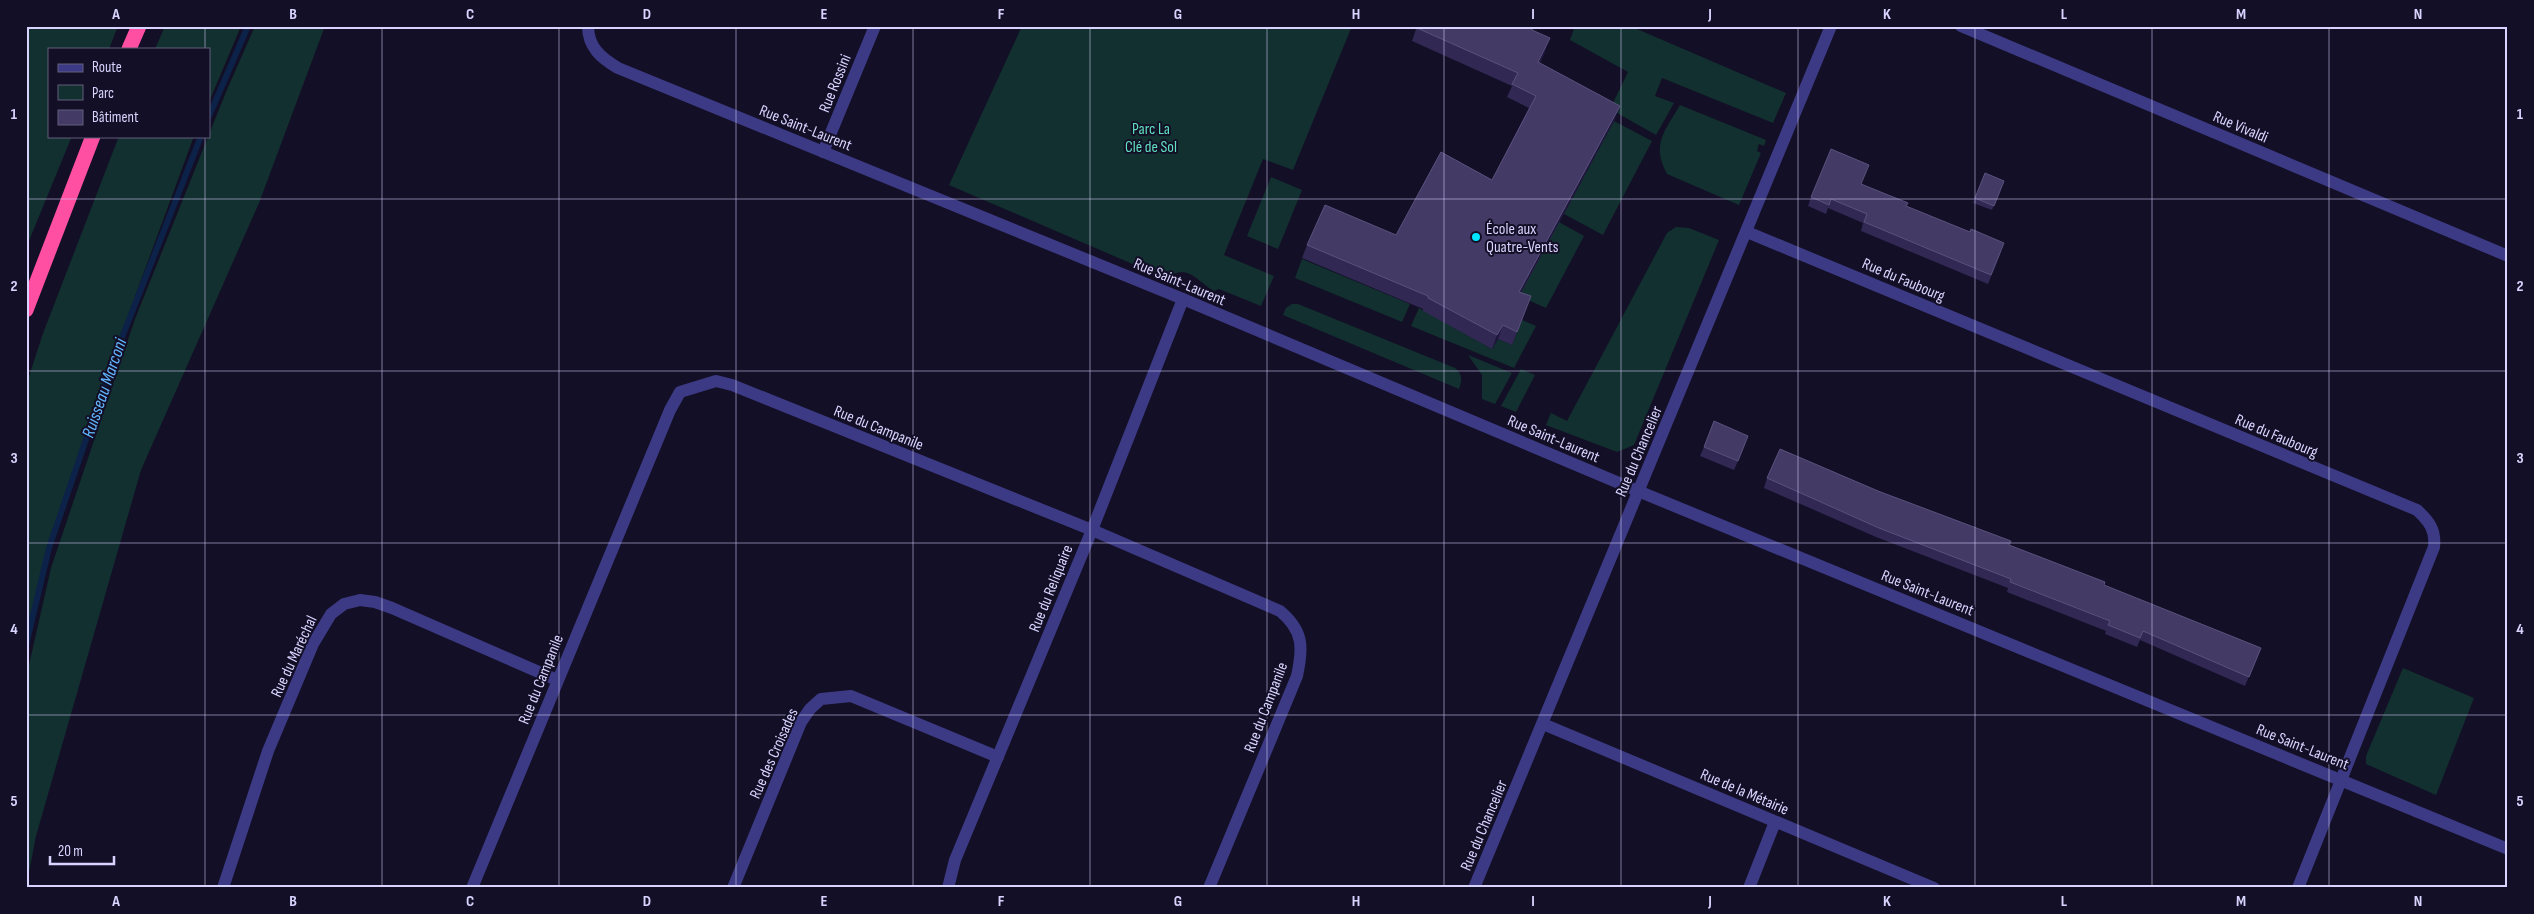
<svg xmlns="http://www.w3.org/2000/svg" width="2534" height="914" font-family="'Sofia Sans Condensed',sans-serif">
	<rect width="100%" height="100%" fill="#130f26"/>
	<g fill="#12302f">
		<path d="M 26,26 L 118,26 L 109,49 L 49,49 L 49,136 L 72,136 L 26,248 Z"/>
		<path d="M 165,26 L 241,26 L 209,102 L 209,49 L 155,49 Z"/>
		<path d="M 255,26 L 325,26 L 259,203 L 141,470 L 36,836 L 26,888 L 26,678 L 51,568 L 135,319 L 226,92 Z"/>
		<path d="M 1022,26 L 1352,26 L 1293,170 L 1263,159 L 1224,255 L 1274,276 L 1261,306 L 1219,289 L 1214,291 C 1194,279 1189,264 1165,278 L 949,185 Z"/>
		<path d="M 1575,26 L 1630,26 L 1786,93 L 1773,123 L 1662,78 L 1655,96 L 1674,103 L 1656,135 L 1610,109 L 1628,72 L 1570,40 Z"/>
		<path d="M 1680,105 L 1766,140 L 1764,146 L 1759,144 L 1757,151 L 1761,153 L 1739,205 L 1667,174 C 1651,144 1665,131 1680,105 Z"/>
		<path d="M 1614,121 L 1652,141 L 1603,235 L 1564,214 Z"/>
		<path d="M 119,136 L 194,136 L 112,359 L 46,557 L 26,644 L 26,386 L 42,336 Z"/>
		<path d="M 1271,177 L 1302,190 L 1278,249 L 1247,236 Z"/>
		<path d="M 1559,222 L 1584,236 L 1546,308 L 1519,296 Z"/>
		<path d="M 1676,227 L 1689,228 L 1719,240 L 1634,445 L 1617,452 L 1546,425 L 1551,413 L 1567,421 L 1667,233 Z"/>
		<path d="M 1302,259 L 1410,304 L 1402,322 L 1295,278 Z"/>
		<path d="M 1292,304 L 1298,304 L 1455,368 C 1463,375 1462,380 1459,389 L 1283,315 L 1286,308 Z"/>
		<path d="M 1419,308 L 1492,349 L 1498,339 L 1512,345 L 1522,320 L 1536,326 L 1514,368 L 1411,326 Z"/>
		<path d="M 1468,355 L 1512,373 L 1495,404 L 1482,399 L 1482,375 Z"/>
		<path d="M 1521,369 L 1535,375 L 1516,412 L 1501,406 Z"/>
		<path d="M 2403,668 L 2474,698 L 2436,795 L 2366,764 L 2366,756 Z"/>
	</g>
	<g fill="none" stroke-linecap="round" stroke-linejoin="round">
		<g stroke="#0c2248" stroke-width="6">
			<path d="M 209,116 L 248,26"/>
			<path d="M 26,645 L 49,548 L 112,363 L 201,136"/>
		</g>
		<g stroke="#3d3a85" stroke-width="12">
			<path d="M 588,26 C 588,47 601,58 618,68 L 1183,299 L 1638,491 L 2508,849"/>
			<path d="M 1961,26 L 2508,256"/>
			<path d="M 823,152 L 875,26"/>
			<path d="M 1747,232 L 2417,510 C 2429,521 2436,530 2434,547 L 2298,888"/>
			<path d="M 1543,724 L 1934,888"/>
			<path d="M 223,888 L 268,751 L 313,644 L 331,614 L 344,604 L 360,600 L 375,602 L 392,608 L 557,680"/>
			<path d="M 472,888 L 670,410 L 680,392 L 716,381 L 732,385 L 1092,530 L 1280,611 C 1304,631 1303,648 1297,676 L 1209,888"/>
			<path d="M 733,888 L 801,722 L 810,709 L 821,699 L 851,696 L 998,757"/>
			<path d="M 948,888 L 955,860 L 1092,530 L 1183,299"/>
			<path d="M 1474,888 L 1831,26"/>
			<path d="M 1749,888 L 1775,822"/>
		</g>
		<g stroke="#ff4fa3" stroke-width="15">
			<path d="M 129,49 L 139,26"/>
			<path d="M 26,310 L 93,136"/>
		</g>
	</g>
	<g fill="#312854">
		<path d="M 1417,26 L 1532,30 L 1545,52 L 1540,63 L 1615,119 L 1521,293 L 1531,296 L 1512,345 L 1498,339 L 1492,349 L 1423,311 L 1423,309 L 1302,258 L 1307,245 L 1396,235 L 1492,180 L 1529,108 L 1507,97 L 1512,86 L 1412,41 Z"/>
		<path d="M 1985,173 L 2004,181 L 1992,210 L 1973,203 Z"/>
		<path d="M 1861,184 L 2001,252 L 1988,284 L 1861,231 L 1863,223 L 1828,208 L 1826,214 L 1808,206 L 1811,197 Z"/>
		<path d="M 1745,445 L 1734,470 L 1700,456 L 1704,447 Z"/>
		<path d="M 1767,478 L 1878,491 L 2009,545 L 2104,585 L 2257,657 L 2245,686 L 2140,640 L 2137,647 L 2105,634 L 2106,631 L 2007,592 L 2008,588 L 1876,537 L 1764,488 Z"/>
	</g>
	<g fill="#1d163a">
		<path d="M 1550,38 L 1545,52 L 1533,75 L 1538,62 Z"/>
		<path d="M 1620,106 L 1615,119 L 1514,305 L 1519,292 Z"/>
		<path d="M 1503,325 L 1498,339 L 1492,349 L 1497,335 Z"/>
	</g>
	<g fill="#433a66" stroke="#5a527e">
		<path d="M 1417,26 L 1533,26 L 1532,30 L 1550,38 L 1538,62 L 1620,106 L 1519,292 L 1531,296 L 1517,332 L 1503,325 L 1497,335 L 1428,298 L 1428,296 L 1307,245 L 1325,205 L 1396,235 L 1441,152 L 1492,180 L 1536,96 L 1512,84 L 1518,73 L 1417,28 Z"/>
		<path d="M 1831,149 L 1869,165 L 1861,184 L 1908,203 L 1906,206 L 1970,232 L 1971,229 L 2004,243 L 1991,275 L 1864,222 L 1867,214 L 1831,199 L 1829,205 L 1811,197 Z"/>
		<path d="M 1985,173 L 2004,181 L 1994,206 L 1975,198 Z"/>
		<path d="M 1714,421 L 1748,436 L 1738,461 L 1704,447 Z"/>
		<path d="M 1780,449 L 1878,491 L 2011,541 L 2009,545 L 2105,582 L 2104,585 L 2261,648 L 2249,677 L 2143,631 L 2140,638 L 2108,625 L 2110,621 L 2010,582 L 2011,579 L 1879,528 L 1767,478 Z"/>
	</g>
	<path fill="none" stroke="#d9d4ff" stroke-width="1" stroke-opacity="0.55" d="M 205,26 L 205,49M 382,26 L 382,888M 559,26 L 559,888M 736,26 L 736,888M 913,26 L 913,888M 1090,26 L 1090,888M 1267,26 L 1267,888M 1444,26 L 1444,888M 1621,26 L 1621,888M 1798,26 L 1798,888M 1975,26 L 1975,888M 2152,26 L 2152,888M 2329,26 L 2329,888M 205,136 L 205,888M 26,199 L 2508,199M 26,371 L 2508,371M 26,543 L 2508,543M 26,715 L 2508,715"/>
	<circle fill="#00e5ff" stroke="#130f26" stroke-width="2" cx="1476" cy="237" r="5"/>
	<g text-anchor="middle" stroke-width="4" stroke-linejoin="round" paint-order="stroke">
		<g font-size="16" fill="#d9d4ff" stroke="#130f26">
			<text transform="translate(834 83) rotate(-68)" y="6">Rue Rossini</text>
			<text transform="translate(2241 126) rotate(23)" y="6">Rue Vivaldi</text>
			<text transform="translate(806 127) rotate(22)" y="6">Rue Saint-Laurent</text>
			<text transform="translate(1904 279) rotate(23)" y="6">Rue du Faubourg</text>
			<text transform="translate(1180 281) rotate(23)" y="6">Rue Saint-Laurent</text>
			<text transform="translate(879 427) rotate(22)" y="6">Rue du Campanile</text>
			<text transform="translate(2277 435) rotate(23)" y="6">Rue du Faubourg</text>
			<text transform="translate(1554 438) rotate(23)" y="6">Rue Saint-Laurent</text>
			<text transform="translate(1638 451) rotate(-67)" y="6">Rue du Chancelier</text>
			<text transform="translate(1050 588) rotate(-68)" y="6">Rue du Reliquaire</text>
			<text transform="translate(1928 592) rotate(22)" y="6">Rue Saint-Laurent</text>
			<text transform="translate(293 656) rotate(-65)" y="6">Rue du Maréchal</text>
			<text transform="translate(540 679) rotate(-68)" y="6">Rue du Campanile</text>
			<text transform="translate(1265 707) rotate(-69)" y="6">Rue du Campanile</text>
			<text transform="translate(2303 746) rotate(22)" y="6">Rue Saint-Laurent</text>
			<text transform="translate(773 753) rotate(-66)" y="6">Rue des Croisades</text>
			<text transform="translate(1745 791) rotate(23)" y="6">Rue de la Métairie</text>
			<text transform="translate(1483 825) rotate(-67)" y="6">Rue du Chancelier</text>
		</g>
		<g font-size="16" fill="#5fe0c0" stroke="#130f26">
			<text x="1151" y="134">Parc La<tspan x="1151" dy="18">Clé de Sol</tspan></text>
		</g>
		<g font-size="16" fill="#d9d4ff" stroke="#130f26" text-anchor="start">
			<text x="1486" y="234">École aux<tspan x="1486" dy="18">Quatre-Vents</tspan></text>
		</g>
		<g font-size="18" font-style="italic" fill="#62b6ff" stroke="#130f26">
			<text transform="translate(104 388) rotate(-71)" y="6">Ruisseau Marconi</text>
		</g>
	</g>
	<rect width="2534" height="914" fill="none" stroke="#130f26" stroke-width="55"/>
	<rect x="48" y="48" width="162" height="90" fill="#130f26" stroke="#625e7d"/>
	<rect x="58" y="64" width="25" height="8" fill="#3d3a85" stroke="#625e7d"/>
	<text x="92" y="72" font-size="15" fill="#d9d4ff">Route</text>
	<rect x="58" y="85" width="25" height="15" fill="#12302f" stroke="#625e7d"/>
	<text x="92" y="98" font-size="15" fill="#d9d4ff">Parc</text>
	<rect x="58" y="110" width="25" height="15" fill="#433a66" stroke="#625e7d"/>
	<text x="92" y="122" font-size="15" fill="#d9d4ff">Bâtiment</text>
	<path d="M50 856v8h64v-8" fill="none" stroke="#d9d4ff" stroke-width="2.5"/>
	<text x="58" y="856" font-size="15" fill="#d9d4ff" stroke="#130f26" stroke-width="4" paint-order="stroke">20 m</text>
	<rect x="28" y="28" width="2478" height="858" fill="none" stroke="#d9d4ff" stroke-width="2"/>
	<g font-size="16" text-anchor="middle" font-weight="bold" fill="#d9d4ff">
		<text x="116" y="19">A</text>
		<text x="293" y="19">B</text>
		<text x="470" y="19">C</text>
		<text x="647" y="19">D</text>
		<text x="824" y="19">E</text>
		<text x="1001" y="19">F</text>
		<text x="1178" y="19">G</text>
		<text x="1356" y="19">H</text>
		<text x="1533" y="19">I</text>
		<text x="1710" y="19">J</text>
		<text x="1887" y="19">K</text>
		<text x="2064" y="19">L</text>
		<text x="2241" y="19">M</text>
		<text x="2418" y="19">N</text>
		<text x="14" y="119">1</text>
		<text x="2520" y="119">1</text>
		<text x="14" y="291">2</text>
		<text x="2520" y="291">2</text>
		<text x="14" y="463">3</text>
		<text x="2520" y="463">3</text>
		<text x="14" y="634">4</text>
		<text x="2520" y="634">4</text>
		<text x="14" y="806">5</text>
		<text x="2520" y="806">5</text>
		<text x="116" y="906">A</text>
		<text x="293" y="906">B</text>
		<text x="470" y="906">C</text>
		<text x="647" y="906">D</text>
		<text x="824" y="906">E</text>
		<text x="1001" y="906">F</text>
		<text x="1178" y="906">G</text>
		<text x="1356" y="906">H</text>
		<text x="1533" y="906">I</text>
		<text x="1710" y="906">J</text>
		<text x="1887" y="906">K</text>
		<text x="2064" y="906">L</text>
		<text x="2241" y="906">M</text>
		<text x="2418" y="906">N</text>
	</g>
</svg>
